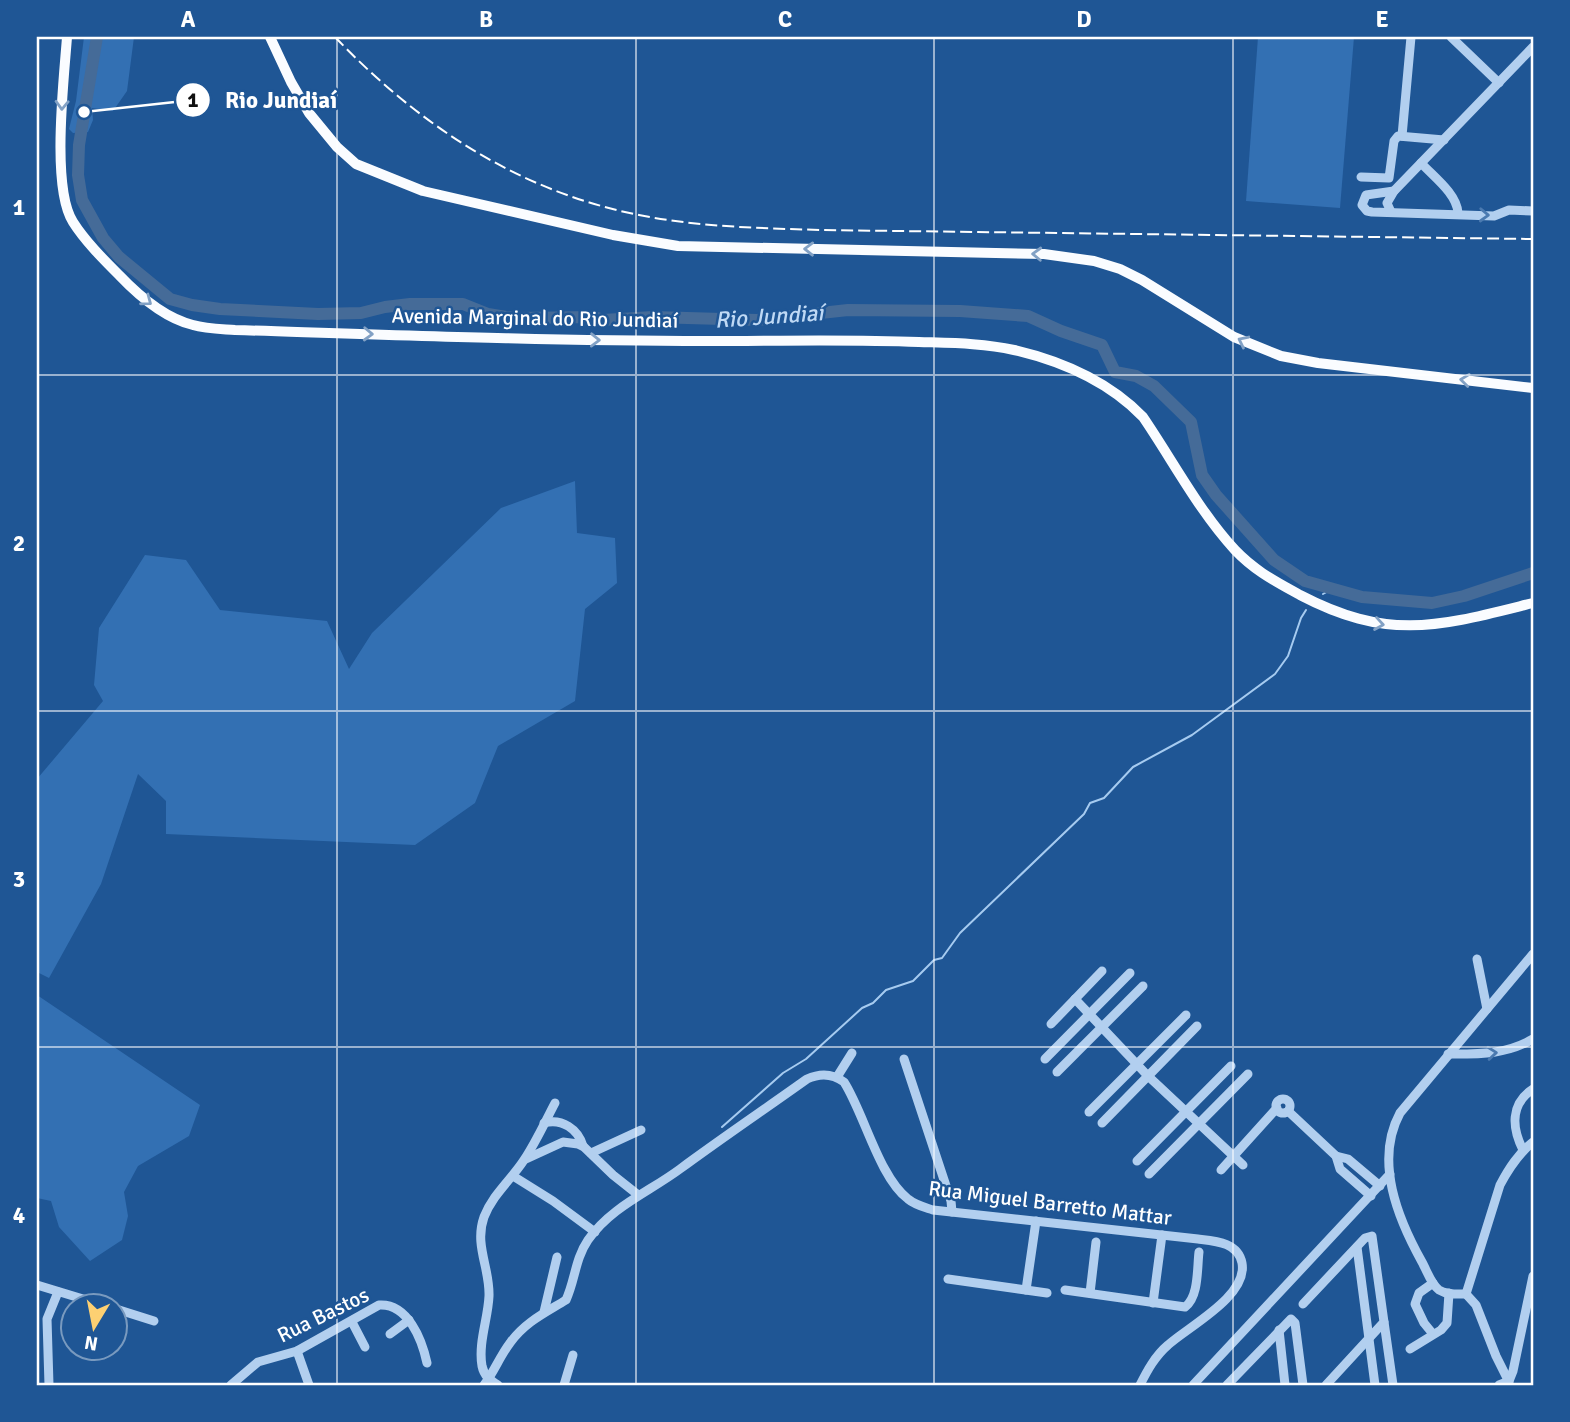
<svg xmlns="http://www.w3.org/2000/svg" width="1570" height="1422" font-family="Signika,sans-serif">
	<rect width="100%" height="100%" fill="#1f5695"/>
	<g fill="#3370b3">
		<path d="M 84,37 L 134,37 L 127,91 L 113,111 L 92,108 L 93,120 L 88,132 L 73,133 L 69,129 L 76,101 Z"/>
		<path d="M 1258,37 L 1354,37 L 1340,208 L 1246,201 Z"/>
		<path d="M 575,481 L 577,533 L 615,538 L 617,583 L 585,609 L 575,701 L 498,746 L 475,803 L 415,845 L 166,834 L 166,801 L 138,774 L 101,884 L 49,978 L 37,972 L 37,779 L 103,701 L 94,685 L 99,628 L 145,555 L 186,560 L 220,610 L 327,621 L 349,669 L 372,633 L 501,508 Z"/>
		<path d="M 37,995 L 200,1105 L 189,1136 L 138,1166 L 124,1192 L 128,1216 L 122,1240 L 90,1261 L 59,1227 L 51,1201 L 37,1198 Z"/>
	</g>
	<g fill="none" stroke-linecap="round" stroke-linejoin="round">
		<g stroke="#a6cbf0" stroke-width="2">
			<path d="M 1323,594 L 1332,589"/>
			<path d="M 722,1127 L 783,1073 L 806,1059 L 862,1008 L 873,1003 L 886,990 L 913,981 L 934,960 L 942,958 L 960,933 L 1084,814 L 1090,803 L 1104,798 L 1133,767 L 1192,735 L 1275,674 L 1288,656 L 1301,618 L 1306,610"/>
		</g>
		<path stroke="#456b98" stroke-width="12" d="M 97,37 L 79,145 L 78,175 L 82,200 L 103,238 L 119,257 L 170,299 L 192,305 L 220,309 L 318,314 L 361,313 L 385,307 L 410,304 L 463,304 L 488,314 L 513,318 L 594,317 L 603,320 L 653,317 L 757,320 L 848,310 L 960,311 L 1028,316 L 1061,331 L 1102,345 L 1115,372 L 1136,376 L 1154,386 L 1191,422 L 1202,475 L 1216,495 L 1274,560 L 1305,581 L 1362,597 L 1432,603 L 1464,596 L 1533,573"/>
		<g stroke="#b2cfef" stroke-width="9">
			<path d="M 1451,37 L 1499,83"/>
			<path d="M 1402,136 L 1411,37"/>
			<path d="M 1421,163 C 1434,177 1457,194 1458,213"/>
			<path d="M 1361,177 L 1389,178 L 1394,141 L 1398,136 L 1444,140"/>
			<path d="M 1394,191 L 1366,195 L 1362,205 L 1367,211 L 1372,212 L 1494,216 L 1509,210 L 1533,211"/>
			<path d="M 1391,212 L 1387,203 L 1394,191 L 1533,47"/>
			<path d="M 1477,959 L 1487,1009"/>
			<path d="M 1075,999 L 1148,1076 L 1243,1165"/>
			<path d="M 1051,1024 L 1102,971"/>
			<path d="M 1448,1054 C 1479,1054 1505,1055 1533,1039"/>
			<path d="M 904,1059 L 951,1201 L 952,1212"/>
			<path d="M 1045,1059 L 1130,973"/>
			<path d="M 1057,1072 L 1143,986"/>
			<path d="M 837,1077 L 852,1053"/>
			<circle cx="1283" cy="1106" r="7"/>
			<path d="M 1288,1111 L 1336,1156 L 1340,1169 L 1371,1196"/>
			<path d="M 1089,1112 L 1186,1015"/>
			<path d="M 544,1123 C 562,1118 578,1129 583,1146"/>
			<path d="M 1102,1123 L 1197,1026"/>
			<path d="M 1523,1150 C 1512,1128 1510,1104 1533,1089"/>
			<path d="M 591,1153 L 641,1130"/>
			<path d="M 1336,1156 L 1348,1159 L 1380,1186"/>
			<path d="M 526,1159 L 563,1142 L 578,1144 L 584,1147 L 613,1175 L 637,1194"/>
			<path d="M 1137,1161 L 1231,1066"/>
			<path d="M 1221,1170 L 1277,1108"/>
			<path d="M 1149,1174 L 1248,1074"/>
			<path d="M 513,1176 L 553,1201 L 595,1232"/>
			<path d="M 1357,1247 L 1375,1385"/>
			<path d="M 948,1279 L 1047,1293"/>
			<path d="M 37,1285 L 106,1306"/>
			<path d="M 1026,1290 L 1036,1221"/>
			<path d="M 1065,1290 L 1185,1307 C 1199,1297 1197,1268 1199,1252"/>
			<path d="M 1090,1293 L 1096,1242"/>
			<path d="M 1466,1294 C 1457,1294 1447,1295 1439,1290 C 1431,1284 1427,1271 1422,1262 C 1398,1219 1374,1161 1400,1113 L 1533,954"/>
			<path d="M 1466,1294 L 1500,1185 C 1509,1168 1518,1154 1533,1142"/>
			<path d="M 1466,1294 L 1476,1305 L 1496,1356 L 1509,1382"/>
			<path d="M 1153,1303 L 1162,1235"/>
			<path d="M 1303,1304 L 1365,1238 L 1372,1236 L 1384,1322 L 1326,1385"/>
			<path d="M 116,1309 L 154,1321"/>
			<path d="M 544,1312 L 557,1257"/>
			<path d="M 352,1322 L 365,1347"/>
			<path d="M 1384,1322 L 1393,1385"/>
			<path d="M 1279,1330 L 1285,1385"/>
			<path d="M 390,1334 L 409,1320"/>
			<path d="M 1433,1334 L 1424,1323 L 1415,1304 L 1419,1293 L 1433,1283"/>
			<path d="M 1410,1349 L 1441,1330 L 1447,1323 L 1449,1293"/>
			<path d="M 297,1351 L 309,1385"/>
			<path d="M 49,1385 L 47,1319 L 58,1292"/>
			<path d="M 231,1385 L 258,1362 L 297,1351 L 379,1305 C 408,1303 422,1340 427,1363"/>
			<path d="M 484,1385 C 494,1372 500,1356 510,1343 C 525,1322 545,1313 566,1300 C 575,1281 575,1259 588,1240 C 611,1207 649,1192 680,1169 C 722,1138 765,1109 807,1079 C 820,1073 832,1073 844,1082 C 864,1113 879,1177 908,1199 C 915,1205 924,1207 933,1210 L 1198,1239 C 1215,1241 1238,1242 1242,1263 C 1248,1296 1189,1326 1168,1345 C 1155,1356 1147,1371 1140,1385"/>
			<path d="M 498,1385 C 490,1380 484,1376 482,1366 C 478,1343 488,1319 489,1296 C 490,1268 474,1245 484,1217 C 493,1194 511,1180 524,1160 C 536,1142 545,1122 555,1103"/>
			<path d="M 564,1385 L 573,1355"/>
			<path d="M 1193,1385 L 1390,1174"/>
			<path d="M 1227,1385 L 1291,1319 L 1295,1323 L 1303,1385"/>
			<path d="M 1499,1385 L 1509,1381 L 1513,1371 L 1533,1276"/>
		</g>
		<g stroke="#fafcff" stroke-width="10">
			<path d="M 67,37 C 64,79 51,188 73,222 C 85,241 103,259 119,275 C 139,296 164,318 193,325 C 206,329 222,329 235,330 C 393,335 550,341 707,341 C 777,341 848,339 919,342 C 950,343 983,343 1014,350 C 1061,361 1109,382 1143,417 C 1173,461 1199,511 1235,550 C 1255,571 1275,581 1300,595 C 1390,642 1440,626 1533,603"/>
			<path d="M 270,37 L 291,82 L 309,113 L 337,147 L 356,164 L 423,191 L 613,235 L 678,246 L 1044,254 L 1094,261 L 1120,269 L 1142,280 L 1234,337 L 1281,356 L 1318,363 L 1533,388"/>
		</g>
		<path stroke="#fff" stroke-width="2" stroke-dasharray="12 5" stroke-linecap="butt" d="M 335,37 C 419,125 518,191 639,215 C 698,227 759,228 820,230 L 1533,239"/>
	</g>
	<defs><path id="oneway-chevron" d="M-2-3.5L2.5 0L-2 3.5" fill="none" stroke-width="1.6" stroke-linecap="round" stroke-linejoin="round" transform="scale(1.75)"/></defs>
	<g stroke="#82a1c5">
		<use href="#oneway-chevron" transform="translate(62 105) rotate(92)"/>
		<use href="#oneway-chevron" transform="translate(809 249) rotate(-179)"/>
		<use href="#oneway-chevron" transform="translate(1037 254) rotate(-178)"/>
		<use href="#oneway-chevron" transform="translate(147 301) rotate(37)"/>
		<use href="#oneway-chevron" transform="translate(368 334) rotate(2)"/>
		<use href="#oneway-chevron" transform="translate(595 340) rotate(1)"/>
		<use href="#oneway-chevron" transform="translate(1243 341) rotate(-154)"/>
		<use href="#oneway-chevron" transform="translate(1465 380) rotate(-173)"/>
		<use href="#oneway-chevron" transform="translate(1379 624) rotate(9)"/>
	</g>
	<g stroke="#4b7ab0">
		<use href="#oneway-chevron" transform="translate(1484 215) rotate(2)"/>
		<use href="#oneway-chevron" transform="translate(1492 1053) rotate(-5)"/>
	</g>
	<path fill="none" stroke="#fff" stroke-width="2" stroke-opacity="0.55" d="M 337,37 L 337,1385M 636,37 L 636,1385M 934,37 L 934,1385M 1233,37 L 1233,1385M 37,375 L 1533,375M 37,711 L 1533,711M 37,1047 L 1533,1047"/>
	<g text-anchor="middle" stroke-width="5" stroke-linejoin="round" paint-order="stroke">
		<g font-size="21" fill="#fff" stroke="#1f5695">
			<text transform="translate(535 318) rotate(1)" y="7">Avenida Marginal do Rio Jundiaí</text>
			<text transform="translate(1050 1203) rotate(7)" y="7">Rua Miguel Barretto Mattar</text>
			<text transform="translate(323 1315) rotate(-26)" y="7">Rua Bastos</text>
		</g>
		<g font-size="23" font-style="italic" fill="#bfd9f5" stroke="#1f5695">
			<text transform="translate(769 316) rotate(-4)" y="8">Rio Jundiaí</text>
		</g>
	</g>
	<path fill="none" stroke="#fff" stroke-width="2.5" d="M84 112L193 100"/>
	<g fill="#fff" stroke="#1f5695" stroke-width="2.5">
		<circle cx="84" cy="112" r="7"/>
		<circle cx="193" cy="100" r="18"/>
	</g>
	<g font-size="21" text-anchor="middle" font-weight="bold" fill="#111">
		<text x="193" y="107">1</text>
	</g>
	<g font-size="23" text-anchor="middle" font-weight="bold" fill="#fff" stroke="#1f5695" stroke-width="5" stroke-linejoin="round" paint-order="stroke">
		<text x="281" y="108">Rio Jundiaí</text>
	</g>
	<rect width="1570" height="1422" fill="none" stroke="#1f5695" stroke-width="77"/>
	<g transform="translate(94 1327) rotate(190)"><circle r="33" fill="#1f5695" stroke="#799abf" stroke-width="2"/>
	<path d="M0-5L12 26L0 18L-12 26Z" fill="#fdd072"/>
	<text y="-10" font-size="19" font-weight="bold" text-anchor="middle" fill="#ffffff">N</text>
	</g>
	<rect x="38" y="38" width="1494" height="1346" fill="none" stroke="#fff" stroke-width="2.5"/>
	<g font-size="23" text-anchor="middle" font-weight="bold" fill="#fff">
		<text x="188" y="27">A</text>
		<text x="486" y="27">B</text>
		<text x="785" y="27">C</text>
		<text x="1084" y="27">D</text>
		<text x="1382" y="27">E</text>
		<text x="19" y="215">1</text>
		<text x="19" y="551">2</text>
		<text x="19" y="887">3</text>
		<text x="19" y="1223">4</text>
	</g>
</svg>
